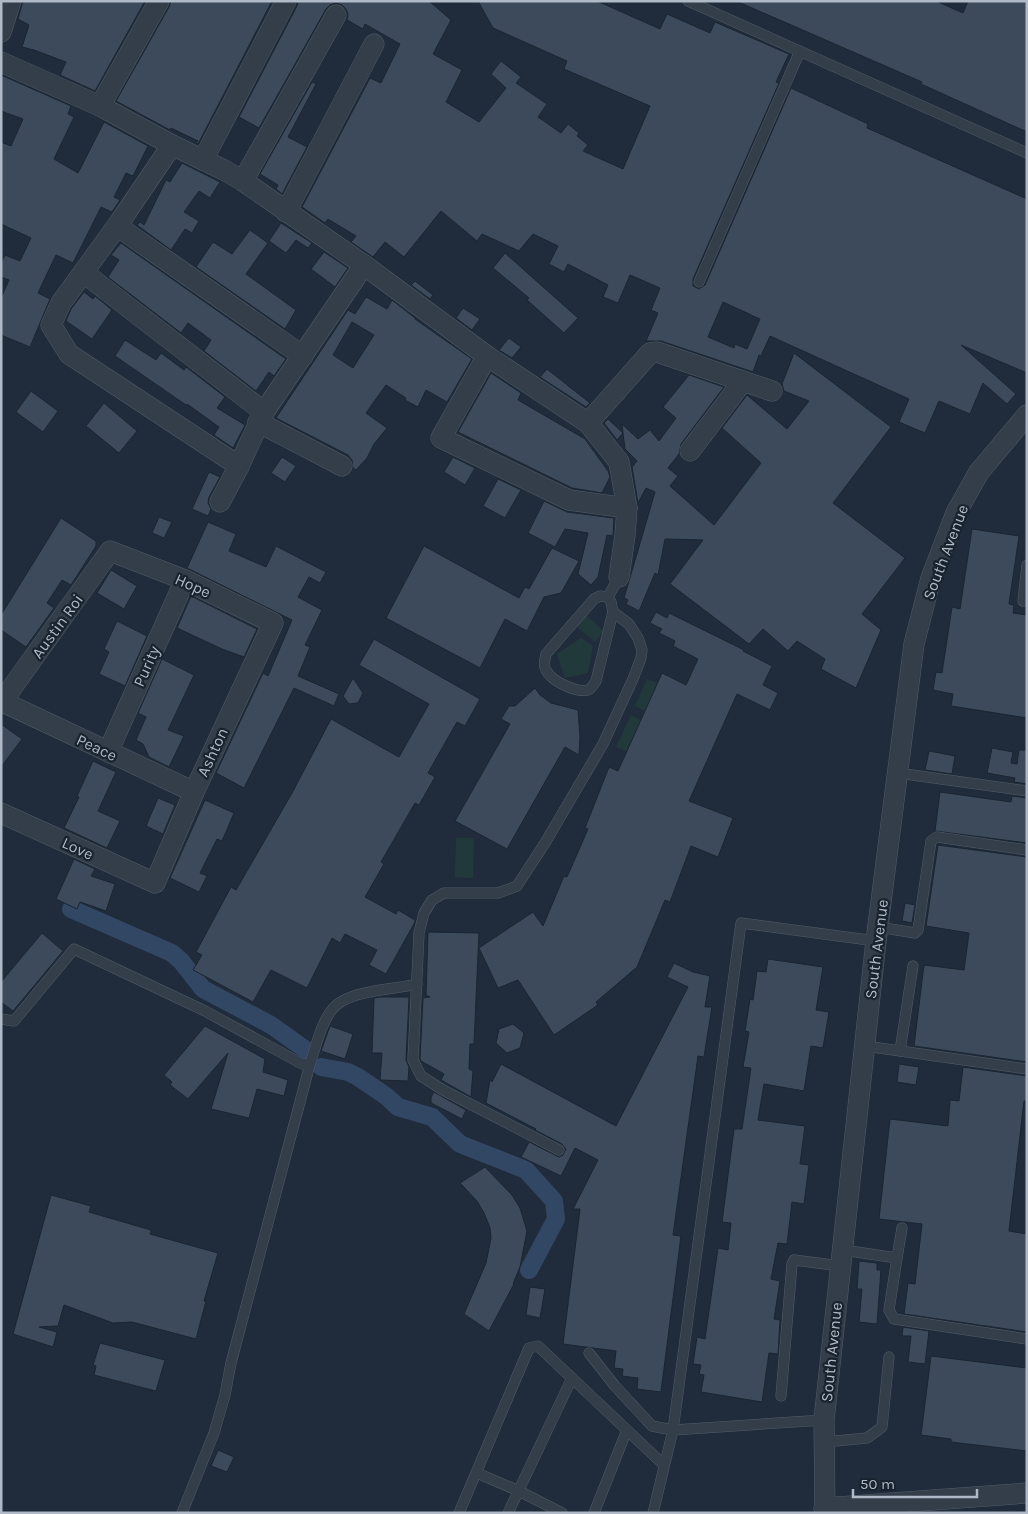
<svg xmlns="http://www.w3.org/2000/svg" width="1028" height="1514" font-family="Karla,sans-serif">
	<rect width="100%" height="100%" fill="#202c3b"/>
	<g fill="#22393c">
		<path d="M 582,612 L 604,631 L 595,642 L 572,623 Z"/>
		<path d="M 581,638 L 593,646 L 588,673 L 565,678 L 557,654 Z"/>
		<path d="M 647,679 L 660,684 L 648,712 L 635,706 Z"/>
		<path d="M 631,715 L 644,722 L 630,753 L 616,747 Z"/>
		<path d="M 456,838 L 474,838 L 473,878 L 455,877 Z"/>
	</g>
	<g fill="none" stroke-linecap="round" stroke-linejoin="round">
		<g stroke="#324764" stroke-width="18">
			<path d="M 71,909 L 172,953 L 181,961 L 203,989 L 271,1025 L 306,1050"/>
			<path d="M 321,1067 L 348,1072 L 358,1077 L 386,1096 L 398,1107 L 432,1117 L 460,1144 L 526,1170 L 554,1201 L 556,1219 L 529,1270"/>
		</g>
	</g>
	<g fill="#3c4a5b" stroke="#1b2532" fill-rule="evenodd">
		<path d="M 23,1 L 145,1 L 95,91 L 60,75 L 66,62 L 34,50 L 22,47 L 29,25 L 18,19 Z"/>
		<path d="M 171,1 L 272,1 L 198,144 L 196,143 L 198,141 L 171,128 L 170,130 L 116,101 L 169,7 Z"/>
		<path d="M 298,1 L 429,1 L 451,20 L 433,54 L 462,70 L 446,102 L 479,122 L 506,88 L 491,74 L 501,61 L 521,77 L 516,83 L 547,104 L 538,117 L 561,133 L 568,124 L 579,133 L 577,136 L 588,145 L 583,151 L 623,169 L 650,106 L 564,69 L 567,61 L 493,28 L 478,1 L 597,1 L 660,29 L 667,14 L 710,33 L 715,22 L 789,54 L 776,82 L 779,83 L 693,279 L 693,286 L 699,289 L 705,285 L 791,88 L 868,124 L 867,128 L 1027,199 L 1027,373 L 961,345 L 1016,394 L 1007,404 L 983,383 L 970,414 L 939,401 L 925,433 L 899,422 L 909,399 L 770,336 L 761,356 L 759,355 L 753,372 L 661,341 L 646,341 L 658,313 L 651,310 L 660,288 L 630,275 L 618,303 L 603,297 L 608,285 L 568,264 L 564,272 L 549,264 L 558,246 L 533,234 L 519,251 L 482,234 L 477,241 L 441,211 L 404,257 L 385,242 L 373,257 L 351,242 L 356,236 L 328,219 L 325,223 L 302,207 L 370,78 L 381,83 L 400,44 L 365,24 L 363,29 L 347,20 L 348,14 L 346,9 L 342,5 L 336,3 L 330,5 L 326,9 L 259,128 L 239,117 L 297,6 ZM 723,302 L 760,319 L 747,349 L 735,344 L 734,348 L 708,337 Z"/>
		<path d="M 736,1 L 936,1 L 963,13 L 968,1 L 1027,1 L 1027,132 L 921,84 L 922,82 Z"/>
		<path d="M 1,75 L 71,106 L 68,114 L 74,117 L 54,159 L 78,173 L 104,122 L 148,146 L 133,176 L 126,173 L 114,197 L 120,200 L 112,212 L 101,207 L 73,263 L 56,255 L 38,293 L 50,299 L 30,347 L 1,335 L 1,298 L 9,280 L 1,277 L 1,263 L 5,255 L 20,261 L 31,238 L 1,224 L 1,142 L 11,146 L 23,119 L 1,111 Z"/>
		<path d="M 312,82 L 316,84 L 288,137 L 307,147 L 282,194 L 276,189 L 278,185 L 260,174 Z"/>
		<path d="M 182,163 L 220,182 L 210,198 L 199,191 L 184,212 L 199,221 L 192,233 L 185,229 L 171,250 L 137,225 L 140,222 L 144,225 L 166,180 L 170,182 Z"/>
		<path d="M 281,223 L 312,243 L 308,248 L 296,240 L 286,253 L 269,241 Z"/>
		<path d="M 250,230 L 268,243 L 246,274 L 296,310 L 285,329 L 196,267 L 213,242 L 232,254 Z"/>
		<path d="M 121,243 L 286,359 L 274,376 L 269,372 L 256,391 L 204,351 L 211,340 L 188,323 L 181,333 L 108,277 L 119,260 L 111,255 Z"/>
		<path d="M 324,252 L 348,268 L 335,287 L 311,269 Z"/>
		<path d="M 505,253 L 578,318 L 564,333 L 527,300 L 529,298 L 493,268 Z"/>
		<path d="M 415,281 L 433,295 L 430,299 L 411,285 Z"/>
		<path d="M 84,292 L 93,299 L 95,296 L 112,310 L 92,339 L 66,321 L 71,309 Z"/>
		<path d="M 366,297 L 387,309 L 392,300 L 415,318 L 415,319 L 472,359 L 447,402 L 426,390 L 418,407 L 405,400 L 406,398 L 386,385 L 366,413 L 387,428 L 374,444 L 367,458 L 356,470 L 353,468 L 352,460 L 348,455 L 276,418 L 348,310 L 355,314 ZM 352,322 L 374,335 L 353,368 L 333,355 Z"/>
		<path d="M 463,308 L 480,319 L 472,330 L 456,318 Z"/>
		<path d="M 509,338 L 521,347 L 512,358 L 499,350 Z"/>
		<path d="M 125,340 L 156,360 L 161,353 L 184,370 L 186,367 L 225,397 L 217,408 L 245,425 L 233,448 L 214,435 L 219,427 L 187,404 L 186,405 L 115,356 Z"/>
		<path d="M 794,353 L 891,427 L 833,503 L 905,558 L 862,614 L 881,630 L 856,688 L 821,669 L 825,659 L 797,641 L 788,651 L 763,629 L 749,644 L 670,584 L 703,540 L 665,539 L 658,575 L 655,573 L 639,611 L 626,604 L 628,600 L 624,598 L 655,492 L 646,488 L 638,503 L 632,467 L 637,461 L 625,449 L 623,433 L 617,440 L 604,423 L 608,419 L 623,433 L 622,424 L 638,439 L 650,430 L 659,441 L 676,418 L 663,407 L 689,375 L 724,387 L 681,444 L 679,454 L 668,468 L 678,476 L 670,486 L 714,525 L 761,463 L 722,428 L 747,395 L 787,429 L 809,401 L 784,391 L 782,384 Z"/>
		<path d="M 547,369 L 590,403 L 586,407 L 540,377 Z"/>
		<path d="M 491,373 L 521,393 L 518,400 L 585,439 L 608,471 L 610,477 L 602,493 L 572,488 L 458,432 Z"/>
		<path d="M 31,391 L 58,411 L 43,432 L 16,412 Z"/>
		<path d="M 104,403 L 137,431 L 119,453 L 86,426 Z"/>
		<path d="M 282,457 L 296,466 L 285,482 L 271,473 Z"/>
		<path d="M 453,457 L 475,468 L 465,485 L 444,472 Z"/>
		<path d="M 209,472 L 220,477 L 209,497 L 208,503 L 211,509 L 208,516 L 192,509 Z"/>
		<path d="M 498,479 L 521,490 L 505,518 L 483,506 Z"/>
		<path d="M 544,501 L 567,512 L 614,518 L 613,536 L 607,535 L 598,577 L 591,585 L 578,574 L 588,533 L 565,529 L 555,547 L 528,533 Z"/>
		<path d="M 159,517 L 172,522 L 164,538 L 152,533 Z"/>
		<path d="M 61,518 L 96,541 L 96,546 L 71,585 L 62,580 L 47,603 L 54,608 L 26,647 L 1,630 L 1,615 Z"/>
		<path d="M 208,522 L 236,534 L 229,551 L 266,567 L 276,546 L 326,572 L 320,583 L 309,577 L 298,597 L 322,610 L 305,645 L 310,647 L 298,676 L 339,694 L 334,706 L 294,688 L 244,788 L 216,773 L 263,673 L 268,676 L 292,620 L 187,568 Z"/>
		<path d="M 972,529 L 1019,536 L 1009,604 L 1014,605 L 1013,613 L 1027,615 L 1027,718 L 951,706 L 953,694 L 933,690 L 936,672 L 942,673 L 952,607 L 960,609 Z"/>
		<path d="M 424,546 L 519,598 L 525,587 L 529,589 L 552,548 L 579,561 L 561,593 L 544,597 L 527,631 L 505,619 L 480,668 L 386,618 Z"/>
		<path d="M 111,570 L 137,586 L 124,609 L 97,593 Z"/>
		<path d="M 191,596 L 257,629 L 244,657 L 222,649 L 177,628 Z"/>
		<path d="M 656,612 L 667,618 L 669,613 L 744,650 L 743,651 L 772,666 L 763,685 L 778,693 L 770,710 L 737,694 L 689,801 L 733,818 L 718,857 L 691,846 L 670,902 L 665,900 L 637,967 L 596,1002 L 598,1005 L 554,1035 L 518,980 L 498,988 L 479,948 L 533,912 L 543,926 L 564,876 L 567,877 L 588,829 L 585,828 L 609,767 L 618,771 L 662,673 L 686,685 L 698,659 L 673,646 L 675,641 L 659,633 L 662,629 L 650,623 Z"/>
		<path d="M 117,621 L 147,636 L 125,686 L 99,674 L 109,652 L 104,649 Z"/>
		<path d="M 374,639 L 480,699 L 465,726 L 457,722 L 428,773 L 435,777 L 419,805 L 415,803 L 381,862 L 384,864 L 365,897 L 396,914 L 398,910 L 415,920 L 415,922 L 386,974 L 369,965 L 377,950 L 345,934 L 340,943 L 332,938 L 307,988 L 271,970 L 253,1002 L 193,970 L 202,955 L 196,952 L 231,887 L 236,890 L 292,793 L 331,719 L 399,757 L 429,704 L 359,665 Z"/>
		<path d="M 162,659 L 194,675 L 168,730 L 184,736 L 169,767 L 149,757 L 143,744 L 136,740 L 146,717 L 138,713 Z"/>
		<path d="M 353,678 L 363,693 L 358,703 L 349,704 L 343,696 Z"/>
		<path d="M 535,688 L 540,695 L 551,703 L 578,710 L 580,737 L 579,755 L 565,747 L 507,849 L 455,821 L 510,724 L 501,719 L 509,706 L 515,706 Z"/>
		<path d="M 1,724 L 22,739 L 1,767 Z"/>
		<path d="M 992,748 L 1013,752 L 1011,763 L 1017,764 L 1019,750 L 1027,750 L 1027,784 L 1014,782 L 1015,778 L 987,773 Z"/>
		<path d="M 929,751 L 955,756 L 952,774 L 925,770 Z"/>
		<path d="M 93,761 L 116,772 L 98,811 L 120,821 L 107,848 L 64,828 L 79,797 L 77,796 Z"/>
		<path d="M 940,792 L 1011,802 L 1012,796 L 1027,798 L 1027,843 L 935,831 Z"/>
		<path d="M 158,798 L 175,805 L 163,834 L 146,826 Z"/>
		<path d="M 205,800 L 234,813 L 222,841 L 217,839 L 200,873 L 207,876 L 199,892 L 170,878 Z"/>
		<path d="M 938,845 L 1027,857 L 1027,1062 L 914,1046 L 924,965 L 964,970 L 969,933 L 926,926 Z"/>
		<path d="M 74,859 L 95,869 L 91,876 L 115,884 L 106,911 L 80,902 L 77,909 L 56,899 Z"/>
		<path d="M 905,903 L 915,905 L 912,923 L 902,921 Z"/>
		<path d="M 428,932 L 479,933 L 474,1044 L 470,1044 L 469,1069 L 473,1071 L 471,1097 L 441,1080 L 444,1074 L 421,1061 L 420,1059 L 423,998 L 430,997 L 426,995 Z"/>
		<path d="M 42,933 L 63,951 L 13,1011 L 1,1002 L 1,982 Z"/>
		<path d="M 768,959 L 823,967 L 816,1010 L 829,1012 L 823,1048 L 811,1046 L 804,1091 L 764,1084 L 758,1120 L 805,1126 L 800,1164 L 809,1165 L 804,1204 L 792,1202 L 787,1244 L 778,1243 L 771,1279 L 780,1281 L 774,1319 L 780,1320 L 778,1354 L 769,1353 L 762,1402 L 701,1392 L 704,1375 L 699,1374 L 701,1365 L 693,1364 L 697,1337 L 705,1339 L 718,1248 L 728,1250 L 731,1223 L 722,1222 L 734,1129 L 742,1129 L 751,1068 L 743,1067 L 749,1032 L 745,1031 L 750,999 L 753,1000 L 757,971 L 766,972 Z"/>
		<path d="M 674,963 L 693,972 L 710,976 L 705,1007 L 712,1007 L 704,1057 L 698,1056 L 673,1235 L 681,1236 L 661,1392 L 637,1389 L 638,1378 L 622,1376 L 623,1369 L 614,1368 L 616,1351 L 563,1344 L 580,1209 L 573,1209 L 598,1160 L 575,1148 L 561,1176 L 521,1157 L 529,1142 L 559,1157 L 563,1155 L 566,1149 L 562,1144 L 535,1130 L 536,1129 L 486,1103 L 490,1080 L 492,1082 L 501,1064 L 616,1126 L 688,987 L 667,977 Z"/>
		<path d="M 380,997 L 409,997 L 406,1060 L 409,1067 L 408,1081 L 380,1080 L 382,1053 L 372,1053 L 374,998 Z"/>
		<path d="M 513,1024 L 524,1033 L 520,1048 L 507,1053 L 496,1043 L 499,1029 Z"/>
		<path d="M 205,1026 L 265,1059 L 263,1072 L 288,1080 L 284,1096 L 257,1089 L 249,1118 L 211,1109 L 228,1053 L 188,1099 L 170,1085 L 172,1082 L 164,1075 Z"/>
		<path d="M 330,1026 L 353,1034 L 345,1059 L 321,1051 Z"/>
		<path d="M 899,1064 L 919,1067 L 916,1085 L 897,1082 Z"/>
		<path d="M 963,1067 L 1027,1076 L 1027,1101 L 1024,1101 L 1009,1231 L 1027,1234 L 1027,1332 L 904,1314 L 908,1283 L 915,1284 L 922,1224 L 879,1219 L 890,1119 L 948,1126 L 950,1100 L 959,1101 Z"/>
		<path d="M 434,1092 L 466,1110 L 462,1119 L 431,1103 L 431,1097 Z"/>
		<path d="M 485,1167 L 512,1195 L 520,1208 L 527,1231 L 520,1267 L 513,1284 L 514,1284 L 489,1331 L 464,1314 L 486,1263 L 491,1238 L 490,1228 L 484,1213 L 477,1201 L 460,1183 Z"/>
		<path d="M 51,1195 L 91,1206 L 89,1212 L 151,1230 L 150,1234 L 218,1253 L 204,1301 L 206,1301 L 196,1339 L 132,1322 L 113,1323 L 64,1305 L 58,1326 L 39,1327 L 57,1332 L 53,1347 L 13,1334 Z"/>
		<path d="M 859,1261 L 877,1263 L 877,1270 L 881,1270 L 877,1324 L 859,1322 L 862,1289 L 857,1289 Z"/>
		<path d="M 530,1287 L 545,1289 L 540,1318 L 526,1315 Z"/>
		<path d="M 903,1327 L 929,1331 L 925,1364 L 908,1362 L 911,1336 L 902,1336 Z"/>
		<path d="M 100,1343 L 165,1360 L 156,1391 L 94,1375 L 96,1366 L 93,1365 Z"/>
		<path d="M 931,1356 L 1027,1368 L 1027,1451 L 951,1442 L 951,1439 L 921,1435 Z"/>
		<path d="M 218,1450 L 234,1457 L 227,1472 L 211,1466 Z"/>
	</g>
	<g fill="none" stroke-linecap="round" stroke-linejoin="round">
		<g stroke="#525c69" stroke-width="11">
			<g id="service">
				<path d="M 688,1 L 1027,153"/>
				<path d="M 699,282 L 800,51"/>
				<path d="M 1027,565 L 1023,601 L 1027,601"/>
				<path d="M 600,596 L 608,597 L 611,602 L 613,612 L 596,681 C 594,684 591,689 588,690 C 576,693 551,681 546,670 C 543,665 545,660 546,654 L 594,599 Z"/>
				<path d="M 608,597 L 619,577"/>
				<path d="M 898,773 L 1027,791"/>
				<path d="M 878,927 L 915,933 L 918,930 L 931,841 L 937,837 L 1027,850"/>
				<path d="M 1,1019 L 14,1021 L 74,949 L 205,1011 L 302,1064 L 310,1064"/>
				<path d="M 865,1046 L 1027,1069"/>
				<path d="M 900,1051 L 913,966"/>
				<path d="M 559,1150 L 443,1090 L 421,1076 L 413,1060 L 419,933 L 424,913 L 432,900 L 444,893 L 498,893 L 517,886 L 545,843 L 603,744 L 633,679 L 641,658 L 642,650 L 638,638 L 629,624 L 613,612"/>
				<path d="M 843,1250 L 897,1258 L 902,1228"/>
				<path d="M 897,1258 L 889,1310 L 894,1319 L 1027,1339"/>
				<path d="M 589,1353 L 615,1386 L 652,1426 L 673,1430 L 824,1420"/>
				<path d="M 781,1396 L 792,1264 L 794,1260 L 841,1266"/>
				<path d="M 824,1442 L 867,1438 L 882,1427 L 889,1357"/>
				<path d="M 477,1473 L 519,1491 L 562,1513"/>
				<path d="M 182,1513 L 214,1433 L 225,1395 L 231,1363 L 310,1064 C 316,1047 320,1026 331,1011 C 346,989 394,990 417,984"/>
				<path d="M 459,1513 L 529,1348 L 538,1346 L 664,1465"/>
				<path d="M 508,1513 L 572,1378"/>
				<path d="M 594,1513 L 627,1430"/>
				<path d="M 653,1513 L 673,1430 L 741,923 L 876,941"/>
			</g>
		</g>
		<g stroke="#525c69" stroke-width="21">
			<g id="minor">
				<path d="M 1,32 L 11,1"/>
				<path d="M 1,62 L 100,106 L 172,145 L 224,170 L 243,181 L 364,265 L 487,356 L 588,423 L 619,462 L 627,508 L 625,535 L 619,577"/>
				<path d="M 100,106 L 159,1"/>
				<path d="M 172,145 L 117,226 L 61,303 L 51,325 L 69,354 L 239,466 L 264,412 L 364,265"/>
				<path d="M 203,160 L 286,1"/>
				<path d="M 243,181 L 336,15"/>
				<path d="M 286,212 L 374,44"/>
				<path d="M 117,226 L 303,356"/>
				<path d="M 84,273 L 264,412"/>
				<path d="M 487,356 L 441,438 L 569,500 L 627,508"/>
				<path d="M 258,422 L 342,466"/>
				<path d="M 588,423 L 650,353 L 657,352 L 772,391"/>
				<path d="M 690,451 L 743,381"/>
				<path d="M 220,502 L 239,466"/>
				<path d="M 1,701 L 194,792"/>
				<path d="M 1,703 L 110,551 L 185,580 L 273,623 L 194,792 L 155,883 L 1,813"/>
				<path d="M 108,752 L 185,580"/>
				<path d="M 824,1508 L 1027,1493"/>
				<path d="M 825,1513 L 824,1420 L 876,941 L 914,644 L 931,578 L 956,513 L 979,472 L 1027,415"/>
			</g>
		</g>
		<use href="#service" stroke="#343e4b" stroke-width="10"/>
		<use href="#minor" stroke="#343e4b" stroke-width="20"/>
	</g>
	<g text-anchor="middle" stroke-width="4.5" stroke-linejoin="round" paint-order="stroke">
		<g font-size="16" fill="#afb9c7" stroke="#19232f">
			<text transform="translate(945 552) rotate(-69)" y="6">South Avenue</text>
			<text transform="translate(193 585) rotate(24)" y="6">Hope</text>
			<text transform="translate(57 626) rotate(-54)" y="6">Austin Roi</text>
			<text transform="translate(146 666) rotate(-66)" y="6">Purity</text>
			<text transform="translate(97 747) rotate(25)" y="6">Peace</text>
			<text transform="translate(212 752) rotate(-65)" y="6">Ashton</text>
			<text transform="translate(78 848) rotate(25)" y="6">Love</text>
			<text transform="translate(876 949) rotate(-83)" y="6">South Avenue</text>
			<text transform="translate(831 1352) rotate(-84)" y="6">South Avenue</text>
		</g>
	</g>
	<rect width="1028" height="1514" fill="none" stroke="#afb9c7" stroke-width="5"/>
	<path d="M853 1489v8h124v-8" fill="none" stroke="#afb9c7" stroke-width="2.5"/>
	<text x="860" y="1489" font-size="15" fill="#afb9c7" stroke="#19232f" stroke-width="4" paint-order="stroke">50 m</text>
</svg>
